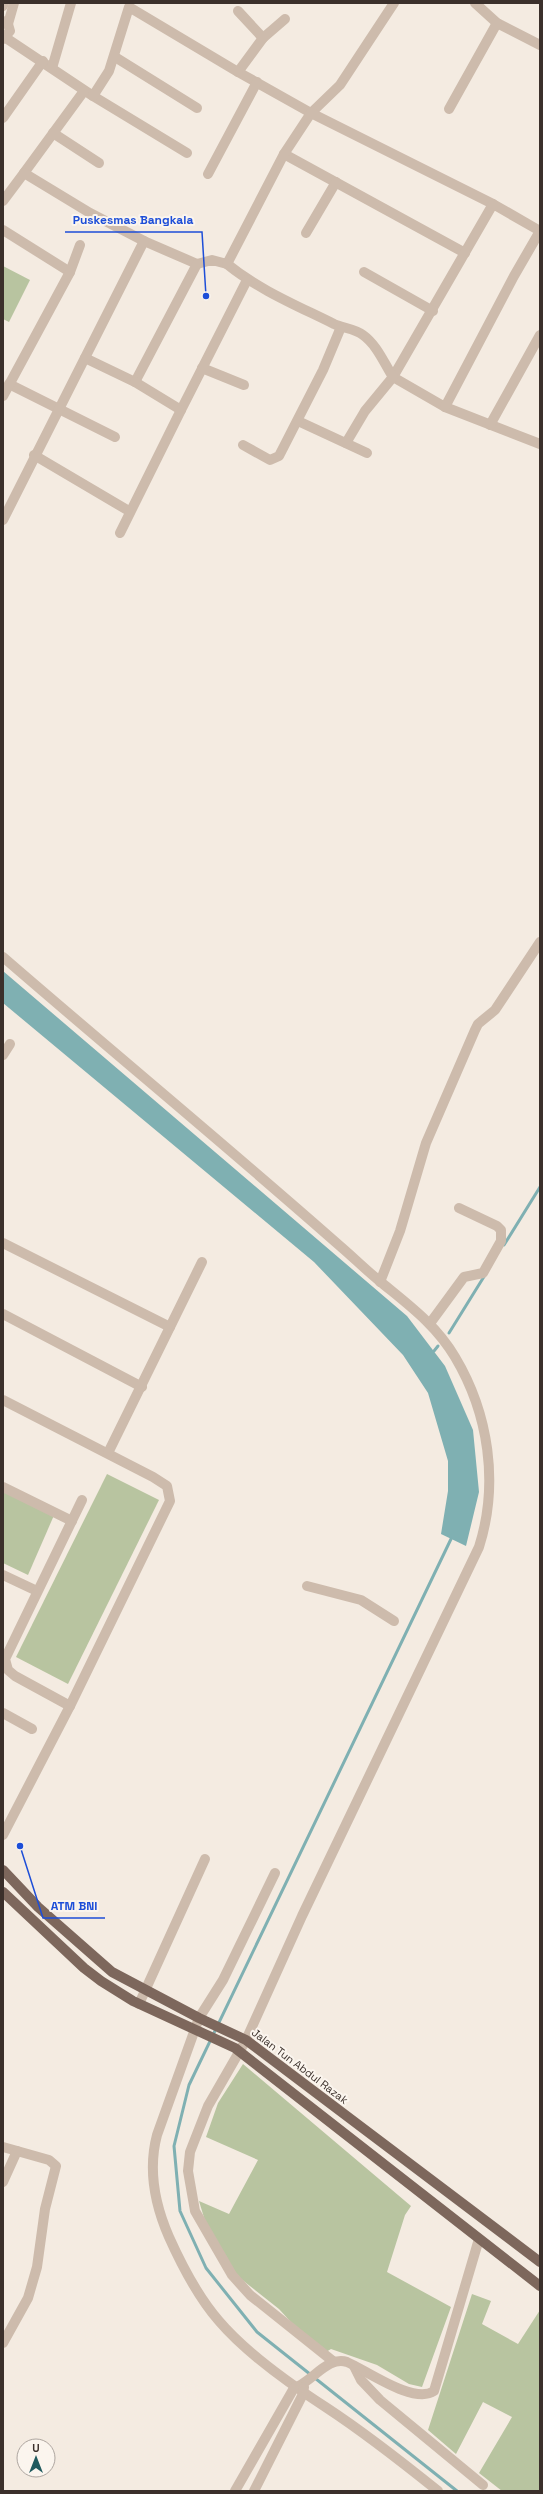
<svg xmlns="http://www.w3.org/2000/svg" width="543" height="2494" font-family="'Space Grotesk',sans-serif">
	<rect width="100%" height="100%" fill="#f4ebe1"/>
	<g fill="#b8c4a0">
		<path d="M 3,266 L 30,280 L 9,322 L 3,319 Z"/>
		<path d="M 107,1474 L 159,1500 L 68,1684 L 16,1657 Z"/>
		<path d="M 3,1487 L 55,1513 L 28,1575 L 3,1563 Z"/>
		<path d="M 243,2064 L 411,2206 L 405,2215 L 387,2272 L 451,2307 L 422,2387 L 409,2384 L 377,2365 L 331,2349 L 321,2355 L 279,2309 L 231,2271 L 209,2234 L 199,2201 L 229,2214 L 258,2160 L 206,2137 L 218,2103 Z"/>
		<path d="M 472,2294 L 491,2301 L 482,2324 L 518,2344 L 540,2310 L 540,2491 L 502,2491 L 479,2473 L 512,2417 L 483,2402 L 456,2454 L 428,2430 Z"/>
	</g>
	<path fill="#7fb0b2" d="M 3,971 L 407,1316 L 445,1366 L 473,1430 L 479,1492 L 466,1546 L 441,1534 L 448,1491 L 448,1461 L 428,1393 L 403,1355 L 314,1262 L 3,1003 Z"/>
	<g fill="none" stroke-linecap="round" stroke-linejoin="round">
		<g stroke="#7fb0b2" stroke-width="3">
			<path d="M 504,1245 L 540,1187"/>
			<path d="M 449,1333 L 485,1275"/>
			<path d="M 434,1351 L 438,1346"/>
			<path d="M 451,1539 L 189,2085 L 174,2146 L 180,2211 L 206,2268 L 257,2332 L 457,2491"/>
		</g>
		<g stroke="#cdbbac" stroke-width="10">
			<path d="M 475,3 L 497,23 L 540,45"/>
			<path d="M 3,6 L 4,3"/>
			<path d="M 238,11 L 263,38"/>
			<path d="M 285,19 L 263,38 L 238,72 L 311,113 L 340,85 L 394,3"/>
			<path d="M 3,21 L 8,24 L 10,31 L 3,39"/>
			<path d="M 8,24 L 14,3"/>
			<path d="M 6,38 L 93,96 L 187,153"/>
			<path d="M 115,57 L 197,108"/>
			<path d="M 52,68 L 71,3"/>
			<path d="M 93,96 L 109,71 L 129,7 L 238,72"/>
			<path d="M 449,109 L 497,23"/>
			<path d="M 3,118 L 43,61"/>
			<path d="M 53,133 L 99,163"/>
			<path d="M 284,154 L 465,253"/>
			<path d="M 24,173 L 84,91"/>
			<path d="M 208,174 L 257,82"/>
			<path d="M 3,201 L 24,173 L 90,213 L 144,241 L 197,264 L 212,260 L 227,264 L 284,154 L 311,113 L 493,204"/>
			<path d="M 3,230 L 70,272"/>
			<path d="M 540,231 L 493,204 L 393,377 L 445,407 L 540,444"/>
			<path d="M 306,233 L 336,182"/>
			<path d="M 227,264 C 259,290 298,306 334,324 C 343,328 356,329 363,335 C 377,345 384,363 393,377 L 365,411 L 346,443"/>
			<path d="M 364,272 L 433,311"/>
			<path d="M 85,358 L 135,382 L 197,264"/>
			<path d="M 202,368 L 244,385"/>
			<path d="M 135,382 L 181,410 L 247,280"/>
			<path d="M 9,384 L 115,437"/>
			<path d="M 3,396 L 70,272 L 80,245"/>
			<path d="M 445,407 L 514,276 L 540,231"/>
			<path d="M 298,421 L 367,453"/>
			<path d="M 490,425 L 540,335"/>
			<path d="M 243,445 L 270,460 L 279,456 L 323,370 L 341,327"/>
			<path d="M 34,455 L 129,511"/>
			<path d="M 3,520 L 144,241"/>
			<path d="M 120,533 L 181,410"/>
			<path d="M 3,957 C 115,1054 229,1148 340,1246 C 354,1258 367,1271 382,1283 C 410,1306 436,1325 455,1357 C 489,1414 499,1484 479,1547 L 302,1916 L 246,2040 L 208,2106 L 190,2152 L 188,2171 L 195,2211 L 232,2275 L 250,2295 L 334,2362"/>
			<path d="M 3,1055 L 10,1044"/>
			<path d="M 3,1243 L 170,1327"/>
			<path d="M 380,1282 L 400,1231 L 426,1143 L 475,1030 L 478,1024 L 495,1010 L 540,942"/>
			<path d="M 3,1314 L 142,1387"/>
			<path d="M 431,1322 L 464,1277 L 483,1273 L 501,1241 L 501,1230 L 497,1226 L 459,1208"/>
			<path d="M 3,1400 L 153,1477 L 167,1486 L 170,1501 L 70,1706 L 3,1835"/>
			<path d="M 108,1453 L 202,1262"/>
			<path d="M 3,1487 L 72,1521"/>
			<path d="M 3,1575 L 37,1591"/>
			<path d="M 307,1586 L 361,1600 L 394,1621"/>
			<path d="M 70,1706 L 15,1676 L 8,1670 L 5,1659 L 82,1500"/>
			<path d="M 3,1713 L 32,1729"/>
			<path d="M 275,1873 L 223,1980 L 199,2018 L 157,2135 C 148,2169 155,2205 169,2237 C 182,2266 198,2297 219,2321 C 247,2354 290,2384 327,2408 C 365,2433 402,2462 438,2491"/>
			<path d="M 139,2004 L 205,1859"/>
			<path d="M 3,2147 L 49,2160 L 56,2166 L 45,2209 L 37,2267 L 28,2298 L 3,2343"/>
			<path d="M 3,2182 L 17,2151"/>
			<path d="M 354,2366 L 361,2380 L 380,2400 L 483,2485"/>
			<path d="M 235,2491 L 294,2388 C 311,2383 328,2355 347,2362 C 366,2370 414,2405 434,2391 L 479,2239"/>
			<path d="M 254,2491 L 303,2394 L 304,2387"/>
		</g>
		<g stroke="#7d675c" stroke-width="10">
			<path d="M 3,1870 L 38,1907 L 112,1972 L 199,2018 L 246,2040 L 540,2262"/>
			<path d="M 3,1892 L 84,1968 L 101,1981 L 133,2001 L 235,2048 L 540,2286"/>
		</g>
	</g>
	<g text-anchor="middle" stroke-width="4" stroke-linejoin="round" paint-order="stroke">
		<g font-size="11" fill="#3b302b" stroke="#fbf5ee">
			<text transform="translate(300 2066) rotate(37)" y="4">Jalan Tun Abdul Razak</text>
		</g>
	</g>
	<path fill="none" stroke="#1d4ed8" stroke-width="1.5" d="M206 296L202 232H65M20 1846L43 1918H105"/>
	<g fill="#1d4ed8" stroke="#fbf5ee" stroke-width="1.5">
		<circle cx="206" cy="296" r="4"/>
		<circle cx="20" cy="1846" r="4"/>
	</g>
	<g font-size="12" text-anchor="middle" font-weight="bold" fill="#1d4ed8" stroke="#fbf5ee" stroke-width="4" stroke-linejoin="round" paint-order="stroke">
		<text x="133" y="224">Puskesmas Bangkala</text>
		<text x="74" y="1910">ATM BNI</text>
	</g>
	<rect width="543" height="2494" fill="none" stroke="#3b302b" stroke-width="8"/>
	<g transform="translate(36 2458)"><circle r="19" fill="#fbf5ee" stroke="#aea6a0"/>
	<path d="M0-3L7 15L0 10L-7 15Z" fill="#1f5a5e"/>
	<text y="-6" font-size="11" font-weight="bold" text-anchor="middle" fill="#3b302b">U</text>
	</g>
</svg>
